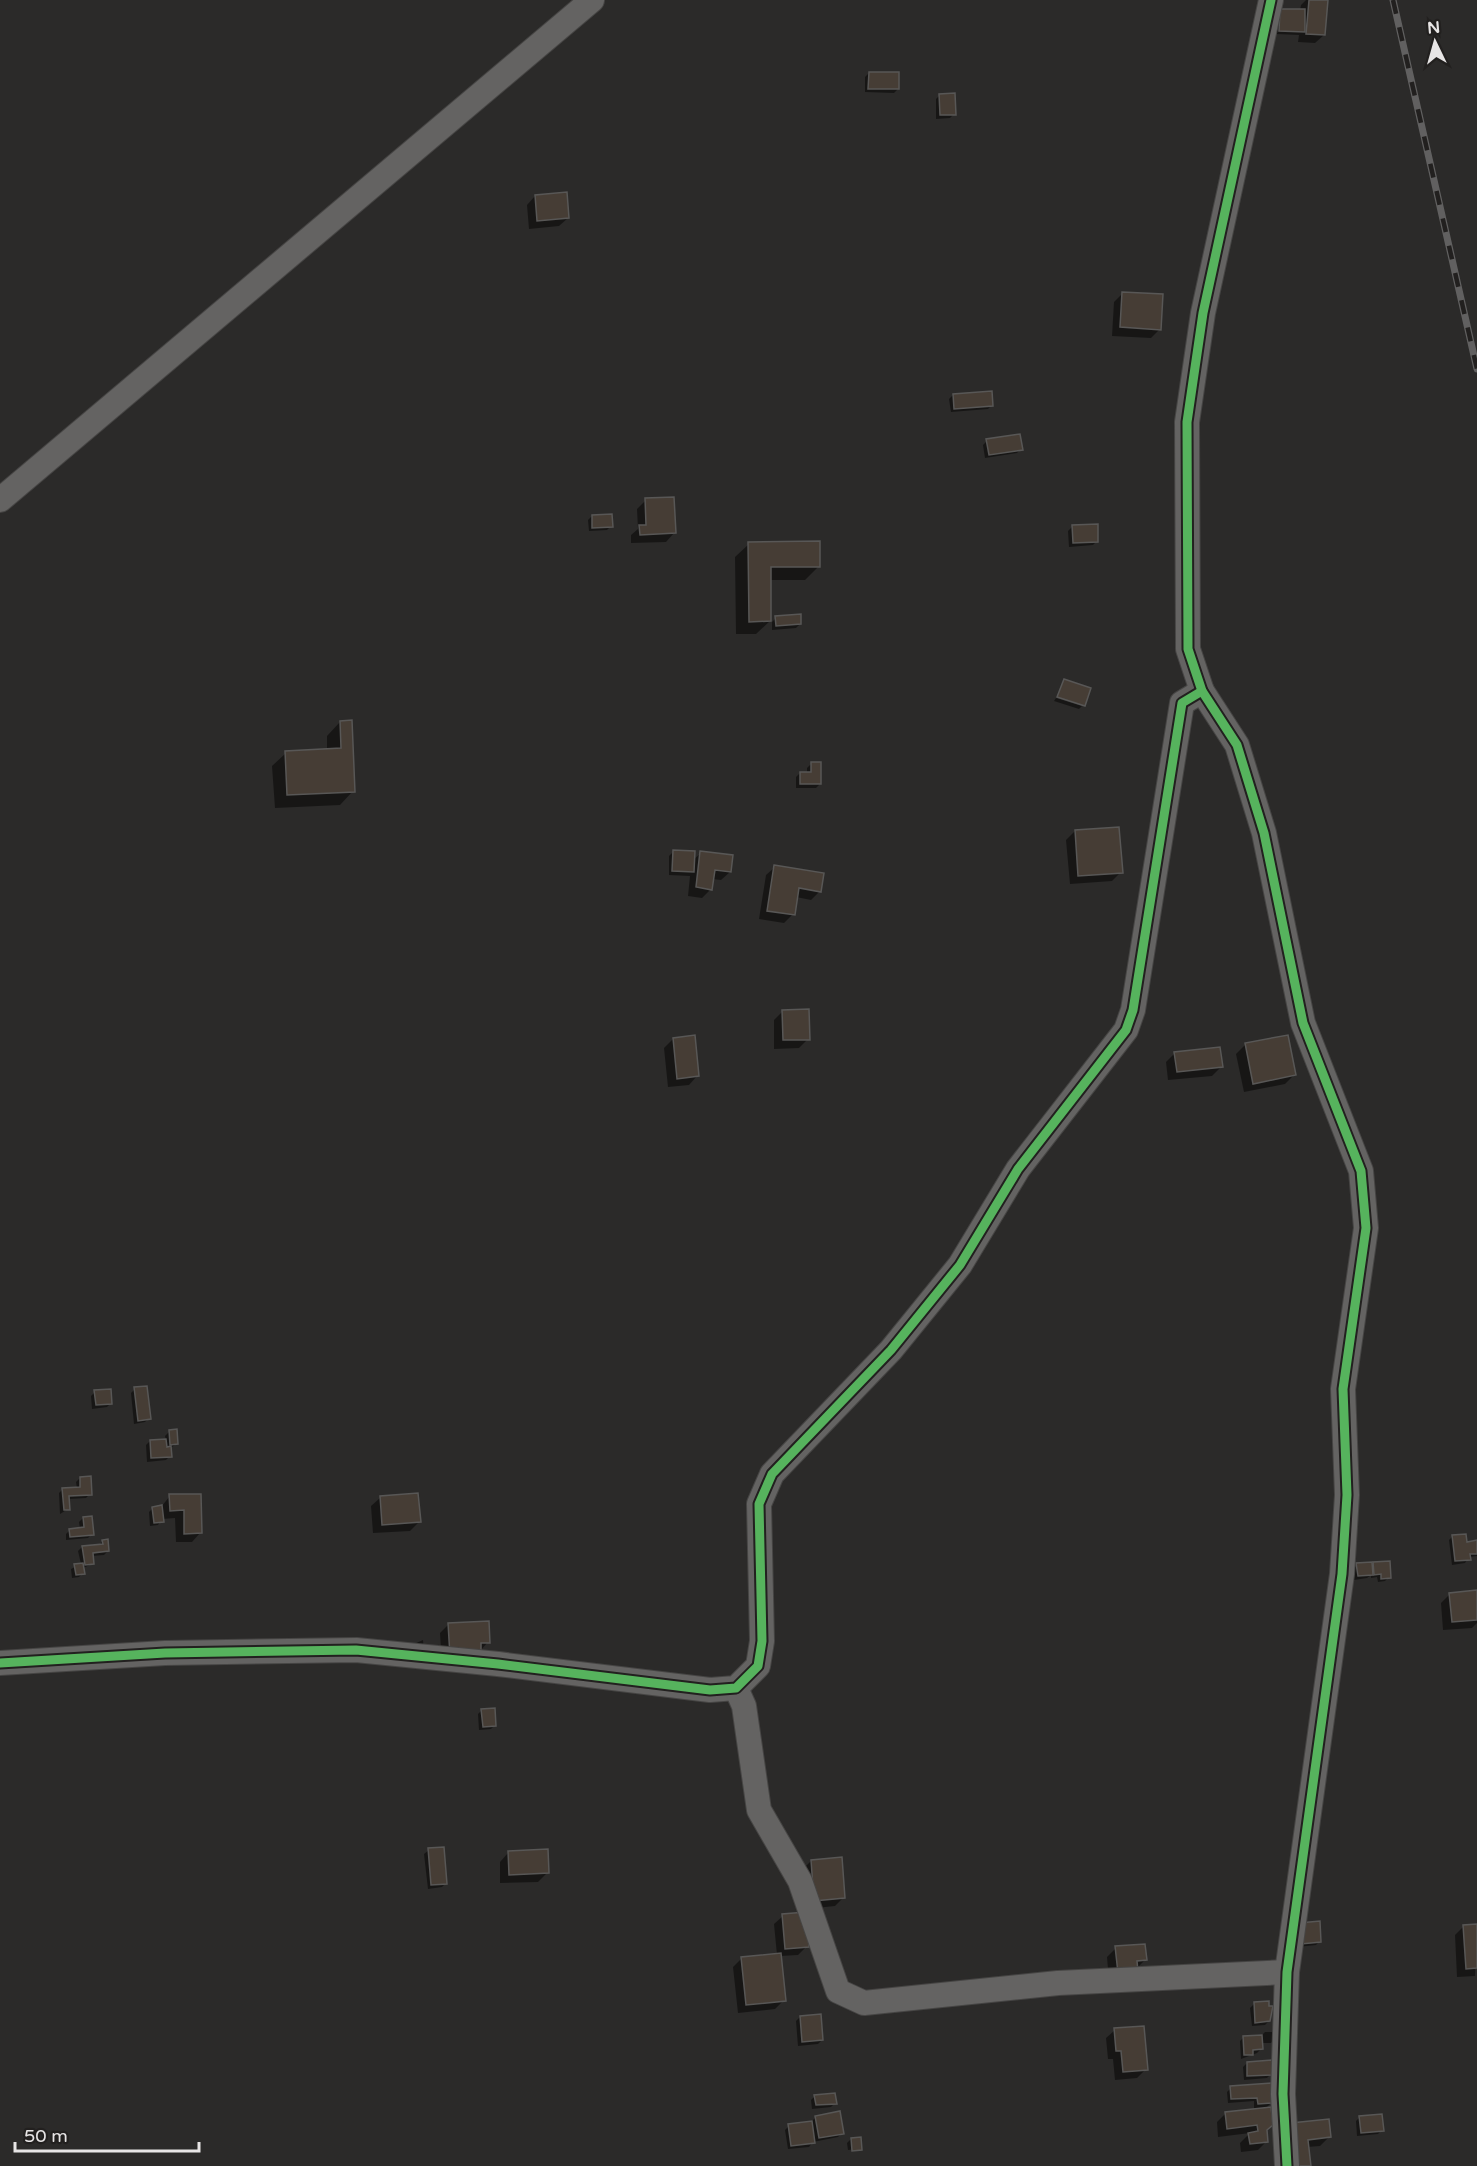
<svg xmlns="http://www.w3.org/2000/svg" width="1477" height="2166" font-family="'Varela Round',sans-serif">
	<rect width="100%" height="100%" fill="#2b2a29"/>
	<g fill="#0007">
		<path d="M 1306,0 L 1326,0 L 1324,35 L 1315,43 L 1298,42 L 1299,35 L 1276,34 L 1276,14 L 1300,11 L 1301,5 Z"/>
		<path d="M 869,73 L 898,89 L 894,93 L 865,92 L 865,77 Z"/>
		<path d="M 940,95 L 954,114 L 950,118 L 936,119 L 936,99 Z"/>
		<path d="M 535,196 L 568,218 L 559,226 L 529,229 L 527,205 Z"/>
		<path d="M 1123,293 L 1160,329 L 1151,338 L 1112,336 L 1114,302 Z"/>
		<path d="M 953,395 L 992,405 L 988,409 L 951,412 L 949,399 Z"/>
		<path d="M 987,441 L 1021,449 L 1017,453 L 985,458 L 983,445 Z"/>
		<path d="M 646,500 L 674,533 L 666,542 L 631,543 L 631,535 L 638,529 L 637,509 Z"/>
		<path d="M 592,516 L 611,526 L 607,530 L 589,531 L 588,520 Z"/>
		<path d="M 1072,527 L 1097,541 L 1093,545 L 1069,547 L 1068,531 Z"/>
		<path d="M 749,544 L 819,566 L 805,580 L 769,580 L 770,621 L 756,634 L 736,634 L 735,557 Z"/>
		<path d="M 776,618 L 800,624 L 796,628 L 772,630 L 772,622 Z"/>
		<path d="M 1056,698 L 1082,706 L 1079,709 L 1054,701 Z"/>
		<path d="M 340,722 L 353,791 L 340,805 L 275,808 L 272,766 L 286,753 L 327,751 L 327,736 Z"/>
		<path d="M 811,764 L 820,784 L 816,788 L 796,788 L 796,777 L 800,773 L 807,773 L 807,768 Z"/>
		<path d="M 1075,831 L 1121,872 L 1112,881 L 1070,884 L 1066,840 Z"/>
		<path d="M 673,852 L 693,860 L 701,853 L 730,872 L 721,880 L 712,879 L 711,889 L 702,898 L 688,896 L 690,876 L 669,875 L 669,856 Z"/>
		<path d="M 775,867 L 820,891 L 811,900 L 796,897 L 793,914 L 784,923 L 759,919 L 766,875 Z"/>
		<path d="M 783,1011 L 808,1039 L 799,1048 L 774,1049 L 774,1020 Z"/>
		<path d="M 1287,1037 L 1294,1075 L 1285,1084 L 1244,1092 L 1236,1054 L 1245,1045 Z"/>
		<path d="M 673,1039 L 697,1076 L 689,1085 L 668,1087 L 664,1048 Z"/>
		<path d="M 1175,1053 L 1221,1067 L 1212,1076 L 1168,1080 L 1166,1062 Z"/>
		<path d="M 135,1389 L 149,1418 L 145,1422 L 134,1424 L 131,1393 Z"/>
		<path d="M 95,1392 L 111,1403 L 107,1407 L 92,1409 L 91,1396 Z"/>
		<path d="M 169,1432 L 177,1444 L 170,1448 L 170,1456 L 166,1460 L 147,1462 L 146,1445 L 150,1441 L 166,1440 L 165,1436 Z"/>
		<path d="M 80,1478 L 90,1494 L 86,1498 L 68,1499 L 68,1509 L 60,1514 L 59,1493 L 63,1489 L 77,1488 L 76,1482 Z"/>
		<path d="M 200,1495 L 200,1533 L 192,1542 L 176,1542 L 175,1518 L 162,1519 L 158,1525 L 150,1526 L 149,1512 L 153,1508 L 161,1507 L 170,1496 Z"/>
		<path d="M 380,1498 L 419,1522 L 410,1531 L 373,1533 L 371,1506 Z"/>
		<path d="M 83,1518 L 92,1534 L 88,1538 L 66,1540 L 66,1534 L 70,1530 L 80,1529 L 79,1522 Z"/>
		<path d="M 1453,1536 L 1465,1543 L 1477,1542 L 1477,1556 L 1469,1557 L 1465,1563 L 1452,1565 L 1449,1540 Z"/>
		<path d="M 103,1541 L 108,1551 L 104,1555 L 91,1556 L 92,1564 L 83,1568 L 83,1573 L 79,1577 L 72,1578 L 71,1569 L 81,1564 L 78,1551 L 82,1547 L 99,1545 Z"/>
		<path d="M 1374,1564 L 1389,1577 L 1385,1581 L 1378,1582 L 1377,1577 L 1371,1578 L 1371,1575 L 1367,1578 L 1354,1580 L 1353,1569 L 1357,1565 L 1371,1567 Z"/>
		<path d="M 1477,1592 L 1477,1623 L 1472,1628 L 1443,1630 L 1441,1603 L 1450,1594 Z"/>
		<path d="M 449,1624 L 488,1642 L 480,1651 L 442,1664 L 440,1633 Z"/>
		<path d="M 423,1640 L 424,1652 L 412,1645 Z"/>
		<path d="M 482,1710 L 495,1725 L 491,1729 L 479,1730 L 478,1714 Z"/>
		<path d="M 429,1850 L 446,1883 L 442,1887 L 428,1889 L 424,1854 Z"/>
		<path d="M 508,1853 L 547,1873 L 538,1882 L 500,1883 L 500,1862 Z"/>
		<path d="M 811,1861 L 844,1897 L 835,1906 L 806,1909 L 802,1870 Z"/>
		<path d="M 783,1916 L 807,1946 L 798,1955 L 780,1956 L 784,2000 L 775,2009 L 738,2013 L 733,1967 L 742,1958 L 777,1955 L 774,1924 Z"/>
		<path d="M 1464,1926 L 1477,1926 L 1475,1976 L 1457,1977 L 1455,1935 Z"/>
		<path d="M 1296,1928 L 1320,1941 L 1316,1945 L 1297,1947 Z"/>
		<path d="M 1116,1948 L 1145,1960 L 1136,1969 L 1109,1981 L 1107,1957 Z"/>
		<path d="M 1254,2004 L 1269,2021 L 1265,2025 L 1252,2026 L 1250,2008 Z"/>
		<path d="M 800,2017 L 822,2040 L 818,2044 L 798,2046 L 796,2021 Z"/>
		<path d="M 1115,2030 L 1146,2069 L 1137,2078 L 1115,2080 L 1113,2059 L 1108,2059 L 1106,2038 Z"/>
		<path d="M 1265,2032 L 1274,2032 L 1275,2039 L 1271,2043 L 1261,2043 L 1261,2049 L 1257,2053 L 1241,2059 L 1240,2041 L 1244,2037 L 1261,2036 Z"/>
		<path d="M 1247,2063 L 1271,2074 L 1267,2078 L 1244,2080 L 1243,2067 Z"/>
		<path d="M 1231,2088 L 1272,2102 L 1265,2109 L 1266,2142 L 1258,2150 L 1241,2152 L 1240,2143 L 1250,2133 L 1218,2137 L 1217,2122 L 1226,2113 L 1254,2110 L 1254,2101 L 1228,2103 L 1227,2092 Z"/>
		<path d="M 815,2096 L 835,2103 L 831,2107 L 812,2109 L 811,2100 Z"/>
		<path d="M 816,2117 L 842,2133 L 838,2137 L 813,2142 L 809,2147 L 788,2149 L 785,2130 L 789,2126 L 812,2121 Z"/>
		<path d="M 1360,2117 L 1382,2130 L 1378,2134 L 1357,2136 L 1356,2121 Z"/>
		<path d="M 1292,2125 L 1329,2137 L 1320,2146 L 1307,2147 L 1309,2166 Z"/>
		<path d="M 851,2139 L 861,2149 L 858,2151 L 858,2149 L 848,2150 L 847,2143 Z"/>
	</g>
	<g fill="#463d35" stroke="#585756" stroke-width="1.5">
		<path d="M 1309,0 L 1328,0 L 1325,35 L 1306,34 Z"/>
		<path d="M 1280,9 L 1305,9 L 1305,32 L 1279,31 Z"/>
		<path d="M 869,72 L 899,72 L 899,89 L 868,89 Z"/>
		<path d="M 955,93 L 956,115 L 940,115 L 939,94 Z"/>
		<path d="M 567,192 L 569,218 L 537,221 L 535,195 Z"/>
		<path d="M 1122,292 L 1163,294 L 1161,330 L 1120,327 Z"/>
		<path d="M 992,391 L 993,406 L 954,409 L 953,394 Z"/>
		<path d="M 1020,434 L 1023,450 L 989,455 L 986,439 Z"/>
		<path d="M 674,497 L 676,533 L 640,535 L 639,525 L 646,525 L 645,498 Z"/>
		<path d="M 612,514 L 613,527 L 592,528 L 592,515 Z"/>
		<path d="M 1098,524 L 1098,542 L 1073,543 L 1072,525 Z"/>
		<path d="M 820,541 L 820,567 L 771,567 L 771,621 L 749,622 L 748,542 Z"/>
		<path d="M 801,614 L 801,624 L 776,626 L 775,616 Z"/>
		<path d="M 1064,679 L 1091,688 L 1085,706 L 1057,697 Z"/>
		<path d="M 352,720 L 355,792 L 287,795 L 285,751 L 341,748 L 340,721 Z"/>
		<path d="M 811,762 L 821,762 L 821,784 L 800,784 L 800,772 L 811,772 Z"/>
		<path d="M 1119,827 L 1123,873 L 1078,876 L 1075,830 Z"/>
		<path d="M 673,850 L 695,851 L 694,872 L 672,871 Z"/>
		<path d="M 700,851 L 733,855 L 731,872 L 715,870 L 712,890 L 696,887 Z"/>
		<path d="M 774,865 L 824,873 L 821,892 L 799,888 L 795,915 L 767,911 Z"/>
		<path d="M 809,1009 L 810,1040 L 783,1040 L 782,1010 Z"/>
		<path d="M 695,1035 L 699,1076 L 677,1079 L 673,1038 Z"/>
		<path d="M 1288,1035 L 1296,1075 L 1253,1084 L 1245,1043 Z"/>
		<path d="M 1220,1047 L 1223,1067 L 1177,1072 L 1174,1052 Z"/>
		<path d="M 147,1386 L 151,1419 L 138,1421 L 134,1387 Z"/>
		<path d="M 111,1389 L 112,1404 L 96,1405 L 94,1390 Z"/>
		<path d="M 177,1429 L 178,1444 L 170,1445 L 169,1430 Z"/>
		<path d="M 166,1439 L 167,1447 L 171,1446 L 172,1457 L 151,1458 L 150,1440 Z"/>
		<path d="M 91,1476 L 92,1495 L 69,1496 L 70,1510 L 64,1510 L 62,1488 L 80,1487 L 80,1477 Z"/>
		<path d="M 418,1493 L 421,1522 L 382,1525 L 380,1496 Z"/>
		<path d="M 169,1494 L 201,1494 L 202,1533 L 184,1534 L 184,1510 L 170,1511 Z"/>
		<path d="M 162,1505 L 164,1522 L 154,1523 L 152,1507 Z"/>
		<path d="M 92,1516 L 94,1535 L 70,1537 L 69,1529 L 84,1527 L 83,1517 Z"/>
		<path d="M 1466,1534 L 1467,1542 L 1477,1540 L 1477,1554 L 1470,1554 L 1471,1560 L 1455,1561 L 1452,1535 Z"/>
		<path d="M 108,1539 L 109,1551 L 93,1553 L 94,1564 L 85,1565 L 82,1546 L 103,1544 L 102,1540 Z"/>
		<path d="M 1390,1561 L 1391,1578 L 1381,1579 L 1381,1574 L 1374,1575 L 1373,1562 Z"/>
		<path d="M 1372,1562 L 1373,1575 L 1358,1576 L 1356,1563 Z"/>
		<path d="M 83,1563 L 85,1574 L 76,1575 L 74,1564 Z"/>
		<path d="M 1477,1590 L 1477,1620 L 1452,1622 L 1449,1593 Z"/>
		<path d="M 489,1621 L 490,1643 L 481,1643 L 481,1655 L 450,1656 L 448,1623 Z"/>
		<path d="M 495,1708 L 496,1726 L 483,1727 L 481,1709 Z"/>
		<path d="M 444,1847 L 447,1884 L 431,1885 L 428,1848 Z"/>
		<path d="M 548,1849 L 549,1873 L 509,1875 L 508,1851 Z"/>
		<path d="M 842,1857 L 845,1898 L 814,1901 L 811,1860 Z"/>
		<path d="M 806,1912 L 809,1947 L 785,1949 L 782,1914 Z"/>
		<path d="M 1320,1921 L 1321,1942 L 1301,1944 L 1299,1923 Z"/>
		<path d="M 1477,1924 L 1477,1968 L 1466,1969 L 1463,1925 Z"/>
		<path d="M 1145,1944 L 1147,1960 L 1137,1961 L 1138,1971 L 1118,1973 L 1115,1946 Z"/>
		<path d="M 781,1953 L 786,2001 L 746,2005 L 741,1957 Z"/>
		<path d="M 1269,2001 L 1269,2006 L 1273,2006 L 1270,2021 L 1255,2023 L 1254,2002 Z"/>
		<path d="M 821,2014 L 823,2040 L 802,2042 L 800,2016 Z"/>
		<path d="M 1144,2026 L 1148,2070 L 1123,2072 L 1121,2051 L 1116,2051 L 1114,2028 Z"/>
		<path d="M 1262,2035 L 1263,2049 L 1253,2050 L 1253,2055 L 1244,2055 L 1243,2036 Z"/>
		<path d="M 1272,2060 L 1273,2075 L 1247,2076 L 1247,2062 Z"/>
		<path d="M 1272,2083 L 1273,2103 L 1258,2104 L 1257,2098 L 1231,2099 L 1230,2086 Z"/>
		<path d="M 835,2093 L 837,2104 L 816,2105 L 814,2095 Z"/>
		<path d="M 1271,2107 L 1273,2125 L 1267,2130 L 1268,2142 L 1250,2144 L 1248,2133 L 1258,2131 L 1257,2125 L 1227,2129 L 1225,2112 Z"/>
		<path d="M 840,2111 L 844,2134 L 819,2138 L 815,2116 Z"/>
		<path d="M 1382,2114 L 1384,2131 L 1361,2133 L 1359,2116 Z"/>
		<path d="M 1329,2119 L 1331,2137 L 1308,2140 L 1311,2166 L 1295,2166 L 1291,2123 Z"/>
		<path d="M 812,2121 L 815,2143 L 791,2146 L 788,2124 Z"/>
		<path d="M 861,2137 L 862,2150 L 852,2151 L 851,2138 Z"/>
	</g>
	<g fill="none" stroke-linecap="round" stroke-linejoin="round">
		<g stroke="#464544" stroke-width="26">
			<g id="minor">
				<path d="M 1271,0 L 1203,313 L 1187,422 L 1188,649 L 1202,691 L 1237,745 L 1264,833 L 1303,1023 L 1361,1171 L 1366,1228 L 1343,1389 L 1347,1495 L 1342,1574 L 1287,1972 L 1283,2094 L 1287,2166"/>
				<path d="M 0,500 L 592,0"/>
				<path d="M 0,1663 L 165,1653 L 356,1650 L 498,1664 L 710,1690 L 736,1688 L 758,1666 L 762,1641 L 759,1504 L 772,1474 L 891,1350 L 960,1265 L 1018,1169 L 1126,1030 L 1133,1010 L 1182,703 L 1202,691"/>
				<path d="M 736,1688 L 744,1706 L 759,1810 L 800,1881 L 838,1991 L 864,2003 L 1058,1983 L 1287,1972"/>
			</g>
		</g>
		<use href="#minor" stroke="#646362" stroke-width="24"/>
		<g stroke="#616060" stroke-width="7">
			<path id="rail" d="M 1393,0 L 1477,369"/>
		</g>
		<use href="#rail" stroke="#22201f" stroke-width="4.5" stroke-dasharray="14" stroke-linecap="butt"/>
		<g stroke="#22201f" stroke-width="13">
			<g id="cycleway">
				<path d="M 1271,0 L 1203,313 L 1187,422 L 1188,649 L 1202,691 L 1237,745 L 1264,833 L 1303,1023 L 1361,1171 L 1366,1228 L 1343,1389 L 1347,1495 L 1342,1574 L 1287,1972 L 1283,2094 L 1287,2166"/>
				<path d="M 0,1663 L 165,1653 L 356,1650 L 498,1664 L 710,1690 L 736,1688 L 758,1666 L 762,1641 L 759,1504 L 772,1474 L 891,1350 L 960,1265 L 1018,1169 L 1126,1030 L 1133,1010 L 1182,703 L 1202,691"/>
			</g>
		</g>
		<use href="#cycleway" stroke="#56b35d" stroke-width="9"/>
	</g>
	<g transform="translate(1435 42) rotate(355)" stroke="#22201f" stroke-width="4.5" paint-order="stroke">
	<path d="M0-4.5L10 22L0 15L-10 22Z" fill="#e7e5e5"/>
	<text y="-9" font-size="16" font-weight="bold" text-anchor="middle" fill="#e7e5e5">N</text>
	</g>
	<path d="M15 2142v9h184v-9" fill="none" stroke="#e7e5e5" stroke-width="3"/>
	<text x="24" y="2142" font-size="18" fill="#e7e5e5" stroke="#22201f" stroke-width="4.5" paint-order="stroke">50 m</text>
</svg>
